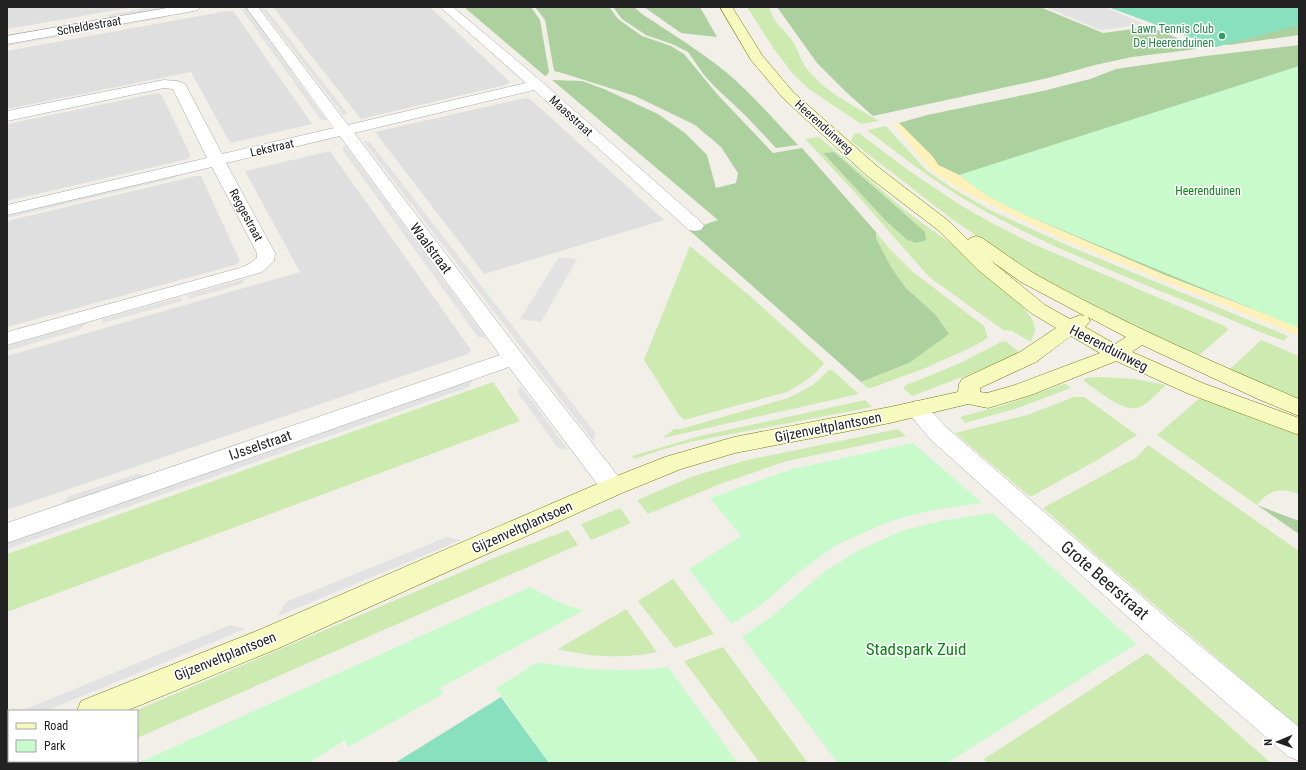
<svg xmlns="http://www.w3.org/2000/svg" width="1306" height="770" font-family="'Roboto Condensed',sans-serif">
	<rect width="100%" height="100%" fill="#f2efe9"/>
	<g fill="#e0dfdf">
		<path d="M 7,7 L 134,7 L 7,29 Z"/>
		<path d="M 273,7 L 430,7 L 510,82 L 505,85 L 361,119 Z"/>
		<path d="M 227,11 L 234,12 L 312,124 L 230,143 L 191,72 L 7,109 L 7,51 Z"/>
		<path d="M 158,93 L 161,94 L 191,156 L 188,159 L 7,201 L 7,124 Z"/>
		<path d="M 526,98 L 531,100 L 664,220 L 484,274 L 375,132 Z"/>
		<path d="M 330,151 L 471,350 L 468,354 L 7,510 L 7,356 L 300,272 L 245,171 Z"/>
		<path d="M 196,176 L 201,176 L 240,261 L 235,265 L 7,327 L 7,221 Z"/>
	</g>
	<g fill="#cdebb0" fill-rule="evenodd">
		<path d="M 747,7 L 769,7 C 775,25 781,26 791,39 C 798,48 800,60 807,69 C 826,93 853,105 879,121 L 861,124 L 810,90 L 793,74 L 774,49 Z"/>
		<path d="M 886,126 L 926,170 L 952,188 L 992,211 L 1071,247 L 1288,336 L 1284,341 L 1258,331 C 1168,293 1076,260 990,214 C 947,191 906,160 867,130 Z"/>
		<path d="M 859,133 L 908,170 L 962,206 L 994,224 L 1031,243 L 1222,325 L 1228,329 L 1227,331 L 1197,357 L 1062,291 L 1012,261 L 952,219 L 851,141 L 854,134 Z"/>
		<path d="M 819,137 L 907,212 L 953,245 L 1021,305 L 1031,317 L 1034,324 L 1035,331 L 1031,342 L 1012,331 L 1003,330 L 929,277 L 850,187 L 805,139 ZM 834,152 L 869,184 L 907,240 L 886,221 L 823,153 Z"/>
		<path d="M 876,232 L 888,247 L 913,272 L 984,326 L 988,338 L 970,348 L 923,369 L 871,388 L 867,388 L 861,382 L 909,363 L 935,314 L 906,288 L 891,267 L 876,238 Z"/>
		<path d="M 690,246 L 749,295 L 824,363 C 814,377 801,384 787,392 L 684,420 L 679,415 L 644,360 Z"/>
		<path d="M 1261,340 L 1299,356 L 1299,402 L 1228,371 Z"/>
		<path d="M 1003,341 L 1007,342 L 1020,353 L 973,373 L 912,396 L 904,389 L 904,386 L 960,363 Z"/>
		<path d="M 829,370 L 832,370 L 859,394 L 663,438 L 674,429 L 681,429 L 788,398 L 813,385 Z"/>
		<path d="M 1099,377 L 1135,379 L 1166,385 C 1159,391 1149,403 1140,407 C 1124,414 1097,390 1084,381 L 1085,378 Z"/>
		<path d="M 493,382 L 520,421 L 7,612 L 7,554 Z"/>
		<path d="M 1064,384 L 1066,384 L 1071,388 L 1018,408 L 965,423 L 960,417 L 1004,405 Z"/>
		<path d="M 1074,397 L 1084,397 L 1137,435 L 1094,462 L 1032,496 L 1029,496 L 955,433 L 1027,415 Z"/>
		<path d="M 1201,397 L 1299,435 L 1299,494 C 1280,487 1270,489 1257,505 L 1157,435 Z"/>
		<path d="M 865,400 L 872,407 L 690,442 L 661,450 L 634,459 L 632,456 L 700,436 Z"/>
		<path d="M 898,429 L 906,436 L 787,461 L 720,484 L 648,514 L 637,500 L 694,476 L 747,460 Z"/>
		<path d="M 1148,445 L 1299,551 L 1299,728 L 1102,560 L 1043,508 L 1137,457 Z"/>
		<path d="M 620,508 L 631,523 L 591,540 L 581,524 Z"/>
		<path d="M 568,530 L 578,545 L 137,738 L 137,711 L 135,711 L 499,556 Z"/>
		<path d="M 673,579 L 714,634 L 675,648 L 638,601 Z"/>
		<path d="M 626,609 L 657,652 C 624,659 590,657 558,649 Z"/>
		<path d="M 723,647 L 808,763 L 760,763 L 684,661 Z"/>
		<path d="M 1147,653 L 1271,763 L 987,763 L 984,759 Z"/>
	</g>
	<g fill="#add19e">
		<path d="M 464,7 L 531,7 L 540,20 L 549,72 L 547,75 L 545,76 Z"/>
		<path d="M 535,7 L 610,8 L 618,19 L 642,36 L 671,46 L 684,54 L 717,94 L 773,153 L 802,148 L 876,232 L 876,238 L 891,267 L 906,288 L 935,314 L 949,334 L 909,363 L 861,382 L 689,230 L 718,220 L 552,80 L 582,81 L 604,89 L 658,114 L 685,133 L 707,155 L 716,188 L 736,183 L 738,173 L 721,147 L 695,125 L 635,96 L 562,73 L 554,71 L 545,20 Z"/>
		<path d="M 613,7 L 634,7 L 642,14 C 671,33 700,51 726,72 C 752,94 774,120 798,145 L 776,148 L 746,116 L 714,86 L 704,75 L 688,52 L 672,44 L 646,35 L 622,19 Z"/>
		<path d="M 644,7 L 700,7 L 717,37 L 681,33 Z"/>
		<path d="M 777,7 L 1040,7 L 1103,33 L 1140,28 L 1150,29 L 1161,31 L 1195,46 L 1197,49 L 1132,57 L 1095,65 L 1048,78 L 873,116 L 847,93 L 817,63 Z"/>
		<path d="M 1299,22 L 1299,35 L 1229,45 L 1219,44 Z"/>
		<path d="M 1299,45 L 1299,327 L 1167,276 L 1023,214 L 986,195 L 959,175 L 938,165 L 933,157 L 899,123 L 927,115 L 1043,91 L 1090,79 L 1116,69 L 1205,56 Z"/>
		<path d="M 834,152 L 925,232 L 926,240 L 917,243 L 907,240 L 886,221 L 823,153 Z"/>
		<path d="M 1257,505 L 1299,521 L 1299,534 Z"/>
	</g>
	<path fill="#fff1ba" d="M 899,123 L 933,157 L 938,165 L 959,175 L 986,195 L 1023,214 L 1167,276 L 1299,327 L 1299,336 L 1064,240 L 987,203 L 956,187 L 935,173 L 920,158 L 894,124 Z"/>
	<g fill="#c8facc">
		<path d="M 1299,66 L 1299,328 L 1023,214 L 986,195 L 959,175 Z"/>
		<path d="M 913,443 L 982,503 L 933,510 L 890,521 L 836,545 L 799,572 L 761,605 L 732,624 L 689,569 L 741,536 L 710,498 L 792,469 Z"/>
		<path d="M 993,513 L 1136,644 L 947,763 L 838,763 L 742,637 L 771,617 L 824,572 L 861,549 L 904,530 L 946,520 Z"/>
		<path d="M 530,587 L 565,605 L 584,610 L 440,688 L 439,687 L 443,694 L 348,747 L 338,726 L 344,741 L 308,763 L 138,763 Z"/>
		<path d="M 538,662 C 582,670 624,673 668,667 L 738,763 L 549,763 L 496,688 Z"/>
	</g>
	<g fill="#88e0be">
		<path d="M 1108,7 L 1299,7 L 1299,25 L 1216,47 Z"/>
		<path d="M 501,697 L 549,763 L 395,763 Z"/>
	</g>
	<g fill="#e2e2e2">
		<path d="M 152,7 L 161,7 L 162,10 L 111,19 L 108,15 Z"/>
		<path d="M 1045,7 L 1105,7 L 1144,24 L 1101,30 Z"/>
		<path d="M 245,8 L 327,120 L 321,120 L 242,10 Z"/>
		<path d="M 261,8 L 266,9 L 347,113 L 344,116 Z"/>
		<path d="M 167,15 L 163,18 L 7,46 L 7,44 Z"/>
		<path d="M 363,141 L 370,142 L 596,434 L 593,441 Z"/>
		<path d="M 345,145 L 486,338 L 478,337 L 342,149 Z"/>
		<path d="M 180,174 L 175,178 L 7,218 L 7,215 Z"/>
		<path d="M 559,257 L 577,259 L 541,322 L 520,319 Z"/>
		<path d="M 248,278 L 241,284 L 189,299 L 187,295 Z"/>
		<path d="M 181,297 L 182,301 L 103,323 L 102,319 Z"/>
		<path d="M 87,323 L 79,330 L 7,351 L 7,346 Z"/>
		<path d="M 473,379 L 469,387 L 7,549 L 7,541 Z"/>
		<path d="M 521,386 L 568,450 L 558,448 L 517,392 Z"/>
		<path d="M 137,474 L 148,476 L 59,507 L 69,496 Z"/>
		<path d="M 447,537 L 461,540 L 278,616 L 286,602 Z"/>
		<path d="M 230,625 L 245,629 L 46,711 L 21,711 Z"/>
	</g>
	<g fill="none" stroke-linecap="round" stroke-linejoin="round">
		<g stroke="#a9a9a9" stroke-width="1">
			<g id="street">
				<path d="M 173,7 L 200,7 L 198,10 L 194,11 L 7,44 L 7,36 Z"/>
				<path d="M 246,7 L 258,7 L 348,125 L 526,83 L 440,7 L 453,7 L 542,82 L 701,222 L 704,226 L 701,230 L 695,231 L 689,230 L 534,90 L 354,133 L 521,353 L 622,481 L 625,487 L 622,493 L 613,496 L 604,493 L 509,367 L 7,543 L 7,523 L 500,355 L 340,136 L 226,163 L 275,253 L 274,261 L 262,272 L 7,345 L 7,332 L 240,268 L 249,264 L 257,258 L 257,253 L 212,167 L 7,215 L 7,205 L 207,158 L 173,89 L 164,88 L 7,121 L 7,111 L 164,80 L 177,81 L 185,84 L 222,154 L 334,128 Z"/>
				<path d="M 916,401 L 924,404 L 946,427 L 1176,626 L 1299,727 L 1299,761 L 1288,756 L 1156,642 L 930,439 L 905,409 L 908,404 Z"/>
			</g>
		</g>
		<g stroke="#707d05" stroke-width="1">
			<g id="secondary">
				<path d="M 720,7 L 732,7 L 762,55 L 793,92 L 878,167 L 950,222 L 968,240 L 970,238 L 976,236 L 982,238 C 1000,250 1017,263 1035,274 C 1120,322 1210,361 1299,399 L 1299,416 L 1258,399 L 1142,345 L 1132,352 L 1205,384 L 1299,418 L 1299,435 L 1189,394 L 1116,361 L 1031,395 L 988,408 L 968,404 L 890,423 L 735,453 L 681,469 L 622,493 L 279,648 L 126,711 L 77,711 L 81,701 L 259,630 L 604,481 L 665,457 L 734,437 L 890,407 L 958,392 L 959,384 L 962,379 L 1020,352 L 1056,328 L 1031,313 L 977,269 L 938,230 L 866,175 L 783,98 L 751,60 ZM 990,260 L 1021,282 L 1085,316 L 1080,315 L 1070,319 L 1045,305 ZM 1088,317 L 1126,337 L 1115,344 L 1085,327 L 1090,321 ZM 1071,336 L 1100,353 L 1015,385 L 987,393 L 980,392 L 980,388 L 1036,362 Z"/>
				<path d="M 7,731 L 9,731 L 9,760 L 7,761 Z"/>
			</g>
		</g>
		<use href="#street" fill="#fff" fill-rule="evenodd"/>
		<use href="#secondary" fill="#f7fabf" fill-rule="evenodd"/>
	</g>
	<circle fill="#2e9e5b" stroke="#fff" stroke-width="1.5" cx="1222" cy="36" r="4"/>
	<g text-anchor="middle" stroke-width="3" stroke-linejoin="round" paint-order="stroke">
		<g font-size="12" fill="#222" stroke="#fff">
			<text transform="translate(89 26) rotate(-10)" y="4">Scheldestraat</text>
			<text transform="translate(571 116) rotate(42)" y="4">Maasstraat</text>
			<text transform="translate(824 127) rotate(42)" y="4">Heerenduinweg</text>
			<text transform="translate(272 148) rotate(-13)" y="4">Lekstraat</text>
			<text transform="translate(246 215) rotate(62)" y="4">Reggestraat</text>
		</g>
		<g font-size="12" fill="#27864d" stroke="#fff" text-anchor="end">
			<text x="1214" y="33">Lawn Tennis Club<tspan x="1214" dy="14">De Heerenduinen</tspan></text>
		</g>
		<g font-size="12" fill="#0c8416" stroke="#fff">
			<text x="1208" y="195">Heerenduinen</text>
		</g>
		<g font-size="14" fill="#222" stroke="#fff">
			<text transform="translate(431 248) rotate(53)" y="5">Waalstraat</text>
			<text transform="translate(1109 348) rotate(27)" y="5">Heerenduinweg</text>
			<text transform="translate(828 427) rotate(-11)" y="5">Gijzenveltplantsoen</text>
			<text transform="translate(260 445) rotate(-19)" y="5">IJsselstraat</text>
			<text transform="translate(522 527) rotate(-24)" y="5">Gijzenveltplantsoen</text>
			<text transform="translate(225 656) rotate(-22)" y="5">Gijzenveltplantsoen</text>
		</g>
		<g font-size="17" fill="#222" stroke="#fff">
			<text transform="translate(1105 580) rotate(41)" y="6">Grote Beerstraat</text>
		</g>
		<g font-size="17" fill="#0c8416" stroke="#fff">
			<text x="916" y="655">Stadspark Zuid</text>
		</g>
	</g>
	<rect width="1306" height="770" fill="none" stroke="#222222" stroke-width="16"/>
	<rect x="8" y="710" width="130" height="52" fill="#ffffff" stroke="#a7a7a7"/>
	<rect x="16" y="723" width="20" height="6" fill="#f7fabf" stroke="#a7a7a7"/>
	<text x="44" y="730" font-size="12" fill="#222222">Road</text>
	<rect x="16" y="740" width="20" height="12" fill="#c8facc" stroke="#a7a7a7"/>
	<text x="44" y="750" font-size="12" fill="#222222">Park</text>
	<g transform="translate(1278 742) rotate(268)" stroke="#ffffff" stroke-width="3" paint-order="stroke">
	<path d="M0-3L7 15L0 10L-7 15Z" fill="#222222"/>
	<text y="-6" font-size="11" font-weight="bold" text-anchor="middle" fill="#222222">N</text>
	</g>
</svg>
